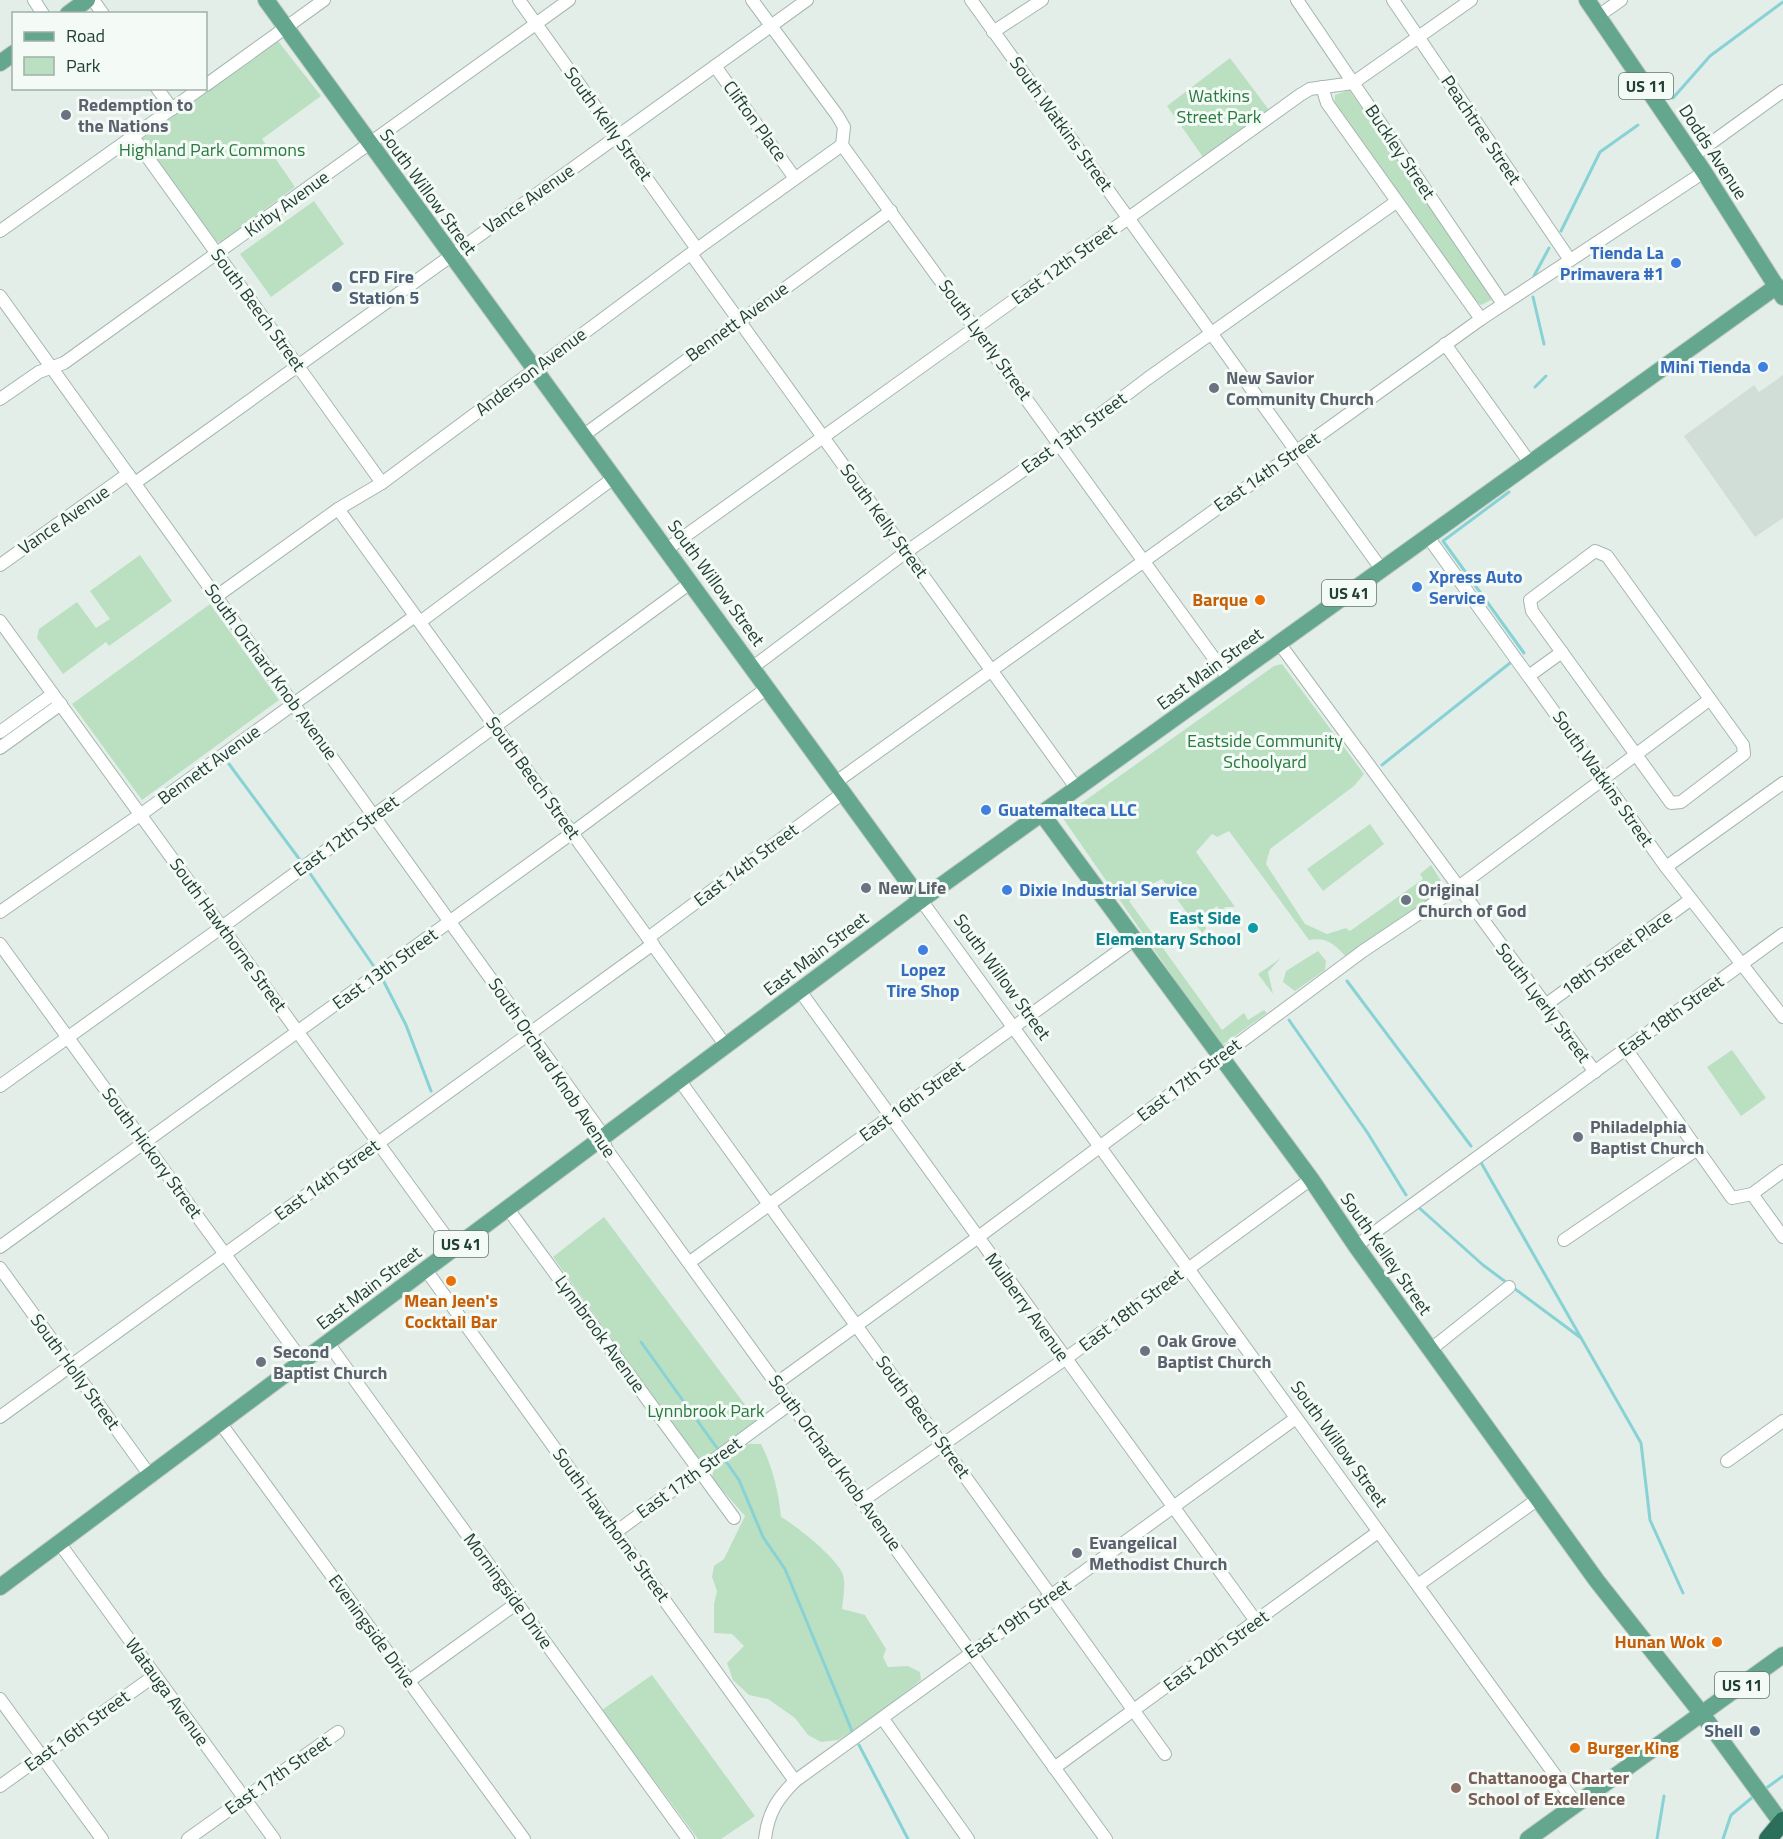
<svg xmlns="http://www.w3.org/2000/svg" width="1783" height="1839" font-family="'Titillium Web',sans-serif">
	<rect width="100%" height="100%" fill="#e3eee8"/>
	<path fill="#d1ded7" d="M 1783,375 L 1783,518 L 1755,537 L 1684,436 L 1754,385 L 1759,392 Z"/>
	<g fill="#bbe0c1">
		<path d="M 278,41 L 321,96 L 262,139 L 295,187 L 221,242 L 217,242 L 143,142 L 143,138 Z"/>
		<path d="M 1230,58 L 1269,110 L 1203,157 L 1167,106 Z"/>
		<path d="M 1349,90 L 1489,292 L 1491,300 L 1481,305 L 1473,299 L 1334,107 L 1335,95 Z"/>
		<path d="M 314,201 L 344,244 L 271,297 L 240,254 Z"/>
		<path d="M 140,555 L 172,601 L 109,646 L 106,642 L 63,674 L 37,638 L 39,629 L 77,602 L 96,628 L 110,619 L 90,591 Z"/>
		<path d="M 210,604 L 279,700 L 142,800 L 72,704 Z"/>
		<path d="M 1282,664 L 1364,774 L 1354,786 L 1270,849 L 1266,864 L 1305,924 L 1327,934 L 1346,928 L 1350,931 L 1423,879 L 1420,874 L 1431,865 L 1443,884 L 1439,894 L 1347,958 C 1335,945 1328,937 1309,940 L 1229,831 L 1217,837 L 1212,834 L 1196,852 L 1235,907 L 1226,907 L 1220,911 L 1217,906 L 1204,916 L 1206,929 L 1202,933 L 1162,879 L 1150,885 L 1147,882 L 1138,888 L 1139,892 L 1129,901 L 1222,1030 L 1244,1013 L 1248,1020 L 1264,1010 L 1267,1013 L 1221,1046 L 1062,817 L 1274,666 Z"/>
		<path d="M 1370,824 L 1384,844 L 1323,891 L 1307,869 Z"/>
		<path d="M 1318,951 L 1326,961 L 1325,970 L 1295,991 L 1283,982 L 1286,971 Z"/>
		<path d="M 1281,958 L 1268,972 L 1273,994 L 1258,974 Z"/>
		<path d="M 1732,1050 L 1766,1098 L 1741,1116 L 1707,1067 Z"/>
		<path d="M 604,1217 L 758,1422 L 700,1461 L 553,1257 Z"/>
		<path d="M 748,1444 L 761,1444 C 772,1465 779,1493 781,1517 C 796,1525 839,1560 843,1575 C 846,1585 843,1599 842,1609 L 865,1615 L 886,1649 L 883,1657 L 888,1667 L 908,1666 L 920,1672 L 921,1680 L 870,1720 L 838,1740 L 821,1742 L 808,1735 L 795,1718 L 768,1699 L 749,1695 L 733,1680 L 727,1663 L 744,1646 L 732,1634 L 714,1633 L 714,1604 L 717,1591 L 712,1577 L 714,1566 L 724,1559 L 745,1516 L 712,1478 L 714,1467 Z"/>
		<path d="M 652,1675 L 755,1816 L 721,1839 L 698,1839 L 602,1710 Z"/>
	</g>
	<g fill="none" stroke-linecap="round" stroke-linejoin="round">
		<g stroke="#88d2d6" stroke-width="3">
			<path d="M 1673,98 L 1710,56 L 1783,2"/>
			<path d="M 1561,231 L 1600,152 L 1638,125"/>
			<path d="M 1534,276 L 1549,248"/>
			<path d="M 1533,297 L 1544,344"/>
			<path d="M 1535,387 L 1546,376"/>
			<path d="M 1509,492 L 1443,541 L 1524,653"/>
			<path d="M 229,764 L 300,860"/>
			<path d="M 1382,765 L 1510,663"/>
			<path d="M 309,872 L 375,968"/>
			<path d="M 383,980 L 406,1025 L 431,1091"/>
			<path d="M 1347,981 L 1471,1146"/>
			<path d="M 1289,1020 L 1367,1132 L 1406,1195"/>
			<path d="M 1479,1159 L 1641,1443 L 1650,1520 L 1683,1593"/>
			<path d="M 1416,1205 L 1483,1265 L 1581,1338"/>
			<path d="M 641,1342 L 717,1448"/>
			<path d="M 725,1460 L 739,1480 L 763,1537 L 785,1569 L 852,1731"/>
			<path d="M 859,1745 L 908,1839"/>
			<path d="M 1765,1789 L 1783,1776"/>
			<path d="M 1657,1839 L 1664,1796"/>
			<path d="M 1723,1839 L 1731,1815 L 1754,1796"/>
		</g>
		<g stroke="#a5b6af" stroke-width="14">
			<g id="minor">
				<path d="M 34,0 L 43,14"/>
				<path d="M 93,0 L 103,14"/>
				<path d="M 519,0 L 697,249"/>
				<path d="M 752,0 L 837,115 L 844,127 L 842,145 L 1229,679"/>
				<path d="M 971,0 L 1382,570"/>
				<path d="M 1297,0 L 1503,304"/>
				<path d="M 1393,0 L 1570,260"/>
				<path d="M 1598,16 L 1621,0"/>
				<path d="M 993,32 L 1042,0"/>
				<path d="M 715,66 L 794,177"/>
				<path d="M 206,85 L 324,0"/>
				<path d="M 1322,87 L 1327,103 L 1481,319"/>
				<path d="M 157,88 L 172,109"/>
				<path d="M 133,137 L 382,483"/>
				<path d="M 1693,156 L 1783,91"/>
				<path d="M 0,231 L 201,88"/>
				<path d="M 691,254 L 1077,789"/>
				<path d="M 0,296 L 598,1128 L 607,1150 L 1106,1839"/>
				<path d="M 1445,344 L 1530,463"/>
				<path d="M 0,399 L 39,372 L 64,363 L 569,0"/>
				<path d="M 584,435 L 891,211"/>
				<path d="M 135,483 L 807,0"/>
				<path d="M 338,509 L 726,1046"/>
				<path d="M 1428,537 L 1666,867 L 1783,1017"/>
				<path d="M 667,549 L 1300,95 L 1310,89 L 1353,83 L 1471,0"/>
				<path d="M 1595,551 L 1607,556 L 1743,745 L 1744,754 L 1681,802 L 1671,803 L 1532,611 L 1530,600 Z"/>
				<path d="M 0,565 L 128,474"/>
				<path d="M 217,596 L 338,509 L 382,483 L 697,249 L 842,145"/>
				<path d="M 0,621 L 455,1249"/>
				<path d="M 420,622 L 615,477"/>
				<path d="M 1279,643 L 1595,1072"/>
				<path d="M 753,667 L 906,552 L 1061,444 L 1147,379 L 1396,202"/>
				<path d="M 1530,675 L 1562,652"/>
				<path d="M 0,732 L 53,694"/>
				<path d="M 0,748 L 61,704"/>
				<path d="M 836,782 L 1481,319 L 1704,172"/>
				<path d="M 1666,867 L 1783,783"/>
				<path d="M 921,900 L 1576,1804"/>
				<path d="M 0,912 L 147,810 L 415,616"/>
				<path d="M 648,938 L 843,793"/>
				<path d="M 0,944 L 303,1362"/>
				<path d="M 800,991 L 1256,1621"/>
				<path d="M 1544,1006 L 1690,900"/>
				<path d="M 1626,1049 L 1732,1198 L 1752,1194 L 1783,1237"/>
				<path d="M 680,1081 L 1165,1754"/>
				<path d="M 0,1086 L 222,927 L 690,583"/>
				<path d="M 1752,1194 L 1783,1171"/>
				<path d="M 508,1209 L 734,1518"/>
				<path d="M 1564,1240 L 1696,1150"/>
				<path d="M 1356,1246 L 1783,934"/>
				<path d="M 0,1247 L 572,833 L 767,688"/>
				<path d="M 690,1262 L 1135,939"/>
				<path d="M 0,1268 L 151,1477"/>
				<path d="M 426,1270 L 795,1781"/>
				<path d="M 328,1343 L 688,1839"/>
				<path d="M 1430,1350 L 1509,1287"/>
				<path d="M 777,1383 L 977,1238 L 1363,951 L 1457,888 L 1709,700"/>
				<path d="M 0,1417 L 653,944"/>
				<path d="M 221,1424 L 524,1839"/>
				<path d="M 1727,1461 L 1783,1421"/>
				<path d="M 862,1501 L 1065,1359 L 1311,1179"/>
				<path d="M 616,1532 L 791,1403"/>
				<path d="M 60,1544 L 274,1839"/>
				<path d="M 1418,1585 L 1538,1499"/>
				<path d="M 409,1681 L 517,1603"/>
				<path d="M 0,1699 L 102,1839"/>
				<path d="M 883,1719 L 968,1839"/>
				<path d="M 1054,1768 L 1378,1532"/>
				<path d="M 0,1786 L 154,1676"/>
				<path d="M 188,1839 L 338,1732"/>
				<path d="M 765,1839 C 768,1813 777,1799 795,1781 L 1296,1418"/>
			</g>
		</g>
		<g stroke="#c1cac6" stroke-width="18">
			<g id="major">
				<path d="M 266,0 L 921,900"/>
				<path d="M 1587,0 L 1704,172 L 1783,297"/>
				<path d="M 68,14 L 87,0"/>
				<path d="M 0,63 L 14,53"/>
				<path d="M 1042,814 L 1311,1179 L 1356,1246 L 1597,1581 L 1702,1714 L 1783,1825"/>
				<path d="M 0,1587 L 921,900 L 1777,286"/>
				<path d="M 1528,1839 L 1783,1655"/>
			</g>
		</g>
		<g stroke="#c1cac6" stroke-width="20">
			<path id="highway" d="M 1768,1839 L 1783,1821"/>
		</g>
		<use href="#minor" stroke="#fff" stroke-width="12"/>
		<use href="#major" stroke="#65a68e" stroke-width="16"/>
		<use href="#highway" stroke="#2b6e5a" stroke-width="18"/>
	</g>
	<g fill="#6b7280" stroke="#f4faf6" stroke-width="2">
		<circle cx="66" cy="115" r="6"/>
		<circle cx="1214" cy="388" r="6"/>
		<circle cx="866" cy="888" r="6"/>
		<circle cx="1406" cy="900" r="6"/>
		<circle cx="1578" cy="1137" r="6"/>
		<circle cx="1145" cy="1351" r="6"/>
		<circle cx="261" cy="1362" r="6"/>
		<circle cx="1077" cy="1553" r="6"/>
	</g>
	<g fill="#3f7fe0" stroke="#f4faf6" stroke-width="2">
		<circle cx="1676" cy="263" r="6"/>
		<circle cx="1763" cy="367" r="6"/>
		<circle cx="1417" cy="587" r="6"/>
		<circle cx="986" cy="810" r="6"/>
		<circle cx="1007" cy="890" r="6"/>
		<circle cx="923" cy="950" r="6"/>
	</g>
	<g fill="#5c6f8a" stroke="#f4faf6" stroke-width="2">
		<circle cx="337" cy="287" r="6"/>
		<circle cx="1755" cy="1731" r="6"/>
	</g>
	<g fill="#e8710a" stroke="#f4faf6" stroke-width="2">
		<circle cx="1260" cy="600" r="6"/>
		<circle cx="451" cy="1281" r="6"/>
		<circle cx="1717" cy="1642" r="6"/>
		<circle cx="1575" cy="1748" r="6"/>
	</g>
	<circle fill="#0f9aa8" stroke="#f4faf6" stroke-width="2" cx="1253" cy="928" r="6"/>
	<circle fill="#8d6e63" stroke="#f4faf6" stroke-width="2" cx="1456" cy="1788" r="6"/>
	<g text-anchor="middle" stroke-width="6" stroke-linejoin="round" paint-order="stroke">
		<g fill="#f4faf6" stroke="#61786f" stroke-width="1.5">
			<rect x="1619" y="73" width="54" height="26" rx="4.5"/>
			<rect x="1322" y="580" width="54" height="26" rx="4.5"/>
			<rect x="434" y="1231" width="54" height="26" rx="4.5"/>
			<rect x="1715" y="1672" width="54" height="26" rx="4.5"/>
		</g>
		<g font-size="16" font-weight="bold" fill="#224035">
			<text x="1646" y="92">US 11</text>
			<text x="1349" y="599">US 41</text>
			<text x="461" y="1250">US 41</text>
			<text x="1742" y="1691">US 11</text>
		</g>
		<g font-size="18" fill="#297a40" stroke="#f4faf6">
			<text x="1219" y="102">Watkins<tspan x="1219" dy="21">Street Park</tspan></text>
			<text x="212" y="156">Highland Park Commons</text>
			<text x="1265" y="747">Eastside Community<tspan x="1265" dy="21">Schoolyard</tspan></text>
			<text x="706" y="1417">Lynnbrook Park</text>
		</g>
		<g font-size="18" font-weight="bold" fill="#5b616d" stroke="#f4faf6" text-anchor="start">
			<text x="78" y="111">Redemption to<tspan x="78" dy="21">the Nations</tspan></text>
			<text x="1226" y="384">New Savior<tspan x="1226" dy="21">Community Church</tspan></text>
			<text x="878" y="894">New Life</text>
			<text x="1418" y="896">Original<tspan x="1418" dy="21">Church of God</tspan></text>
			<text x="1590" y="1133">Philadelphia<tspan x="1590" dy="21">Baptist Church</tspan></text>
			<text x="1157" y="1347">Oak Grove<tspan x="1157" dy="21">Baptist Church</tspan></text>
			<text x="273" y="1358">Second<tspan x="273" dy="21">Baptist Church</tspan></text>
			<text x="1089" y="1549">Evangelical<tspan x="1089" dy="21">Methodist Church</tspan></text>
		</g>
		<g font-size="18" fill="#224035" stroke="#f4faf6">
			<text transform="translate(755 121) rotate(54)" y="6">Clifton Place</text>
			<text transform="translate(608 124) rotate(54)" y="6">South Kelly Street</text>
			<text transform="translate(1061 124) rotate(54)" y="6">South Watkins Street</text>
			<text transform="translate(1481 130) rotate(56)" y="6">Peachtree Street</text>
			<text transform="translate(1400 152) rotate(56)" y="6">Buckley Street</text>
			<text transform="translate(1713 152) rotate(57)" y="6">Dodds Avenue</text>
			<text transform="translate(428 192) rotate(54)" y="6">South Willow Street</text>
			<text transform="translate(529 199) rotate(-35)" y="6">Vance Avenue</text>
			<text transform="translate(287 204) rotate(-36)" y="6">Kirby Avenue</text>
			<text transform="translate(1064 264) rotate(-36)" y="6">East 12th Street</text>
			<text transform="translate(258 310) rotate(54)" y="6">South Beech Street</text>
			<text transform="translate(737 322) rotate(-36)" y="6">Bennett Avenue</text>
			<text transform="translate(985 340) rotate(54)" y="6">South Lyerly Street</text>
			<text transform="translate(531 372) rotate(-37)" y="6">Anderson Avenue</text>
			<text transform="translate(1074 433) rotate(-36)" y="6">East 13th Street</text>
			<text transform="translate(1267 472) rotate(-35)" y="6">East 14th Street</text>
			<text transform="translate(64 520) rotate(-35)" y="6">Vance Avenue</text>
			<text transform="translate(884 521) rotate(54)" y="6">South Kelly Street</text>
			<text transform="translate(716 583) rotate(54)" y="6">South Willow Street</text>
			<text transform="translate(1210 669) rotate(-36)" y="6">East Main Street</text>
			<text transform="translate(271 672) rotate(54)" y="6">South Orchard Knob Avenue</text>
			<text transform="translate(209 765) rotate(-36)" y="6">Bennett Avenue</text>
			<text transform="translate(533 778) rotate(54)" y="6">South Beech Street</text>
			<text transform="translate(1603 779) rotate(55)" y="6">South Watkins Street</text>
			<text transform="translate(346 836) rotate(-36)" y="6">East 12th Street</text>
			<text transform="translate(746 865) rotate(-37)" y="6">East 14th Street</text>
			<text transform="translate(228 935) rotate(54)" y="6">South Hawthorne Street</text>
			<text transform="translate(1617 953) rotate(-36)" y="6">18th Street Place</text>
			<text transform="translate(816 954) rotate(-37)" y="6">East Main Street</text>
			<text transform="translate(385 969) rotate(-36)" y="6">East 13th Street</text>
			<text transform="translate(1002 977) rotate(54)" y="6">South Willow Street</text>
			<text transform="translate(1543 1003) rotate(53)" y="6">South Lyerly Street</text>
			<text transform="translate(1671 1016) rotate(-36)" y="6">East 18th Street</text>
			<text transform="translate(552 1068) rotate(56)" y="6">South Orchard Knob Avenue</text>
			<text transform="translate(1189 1080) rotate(-37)" y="6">East 17th Street</text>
			<text transform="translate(912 1101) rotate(-36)" y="6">East 16th Street</text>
			<text transform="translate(152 1153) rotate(54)" y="6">South Hickory Street</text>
			<text transform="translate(327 1180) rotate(-36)" y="6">East 14th Street</text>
			<text transform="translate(1386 1254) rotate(55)" y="6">South Kelley Street</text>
			<text transform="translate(369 1288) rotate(-37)" y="6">East Main Street</text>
			<text transform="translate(1027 1307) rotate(54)" y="6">Mulberry Avenue</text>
			<text transform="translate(1131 1310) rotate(-37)" y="6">East 18th Street</text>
			<text transform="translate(600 1334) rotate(54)" y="6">Lynnbrook Avenue</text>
			<text transform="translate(75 1372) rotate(54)" y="6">South Holly Street</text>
			<text transform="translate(923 1417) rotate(54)" y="6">South Beech Street</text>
			<text transform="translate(1339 1444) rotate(54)" y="6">South Willow Street</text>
			<text transform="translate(835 1463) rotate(54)" y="6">South Orchard Knob Avenue</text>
			<text transform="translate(689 1478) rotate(-36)" y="6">East 17th Street</text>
			<text transform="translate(611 1525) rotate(54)" y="6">South Hawthorne Street</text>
			<text transform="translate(508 1591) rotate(54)" y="6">Morningside Drive</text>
			<text transform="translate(1018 1619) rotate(-35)" y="6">East 19th Street</text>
			<text transform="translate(372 1631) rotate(54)" y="6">Eveningside Drive</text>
			<text transform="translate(1216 1651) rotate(-36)" y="6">East 20th Street</text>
			<text transform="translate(167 1692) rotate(54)" y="6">Watauga Avenue</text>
			<text transform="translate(77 1731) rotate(-36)" y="6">East 16th Street</text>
			<text transform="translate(278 1775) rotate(-35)" y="6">East 17th Street</text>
		</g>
		<g font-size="18" font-weight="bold" fill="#366cbe" stroke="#f4faf6" text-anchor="start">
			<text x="1664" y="259" text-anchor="end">Tienda La<tspan x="1664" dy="21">Primavera #1</tspan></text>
			<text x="1751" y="373" text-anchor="end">Mini Tienda</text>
			<text x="1429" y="583">Xpress Auto<tspan x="1429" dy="21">Service</tspan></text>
			<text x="998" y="816">Guatemalteca LLC</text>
			<text x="1019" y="896">Dixie Industrial Service</text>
			<text x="923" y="976" text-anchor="middle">Lopez<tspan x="923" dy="21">Tire Shop</tspan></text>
		</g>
		<g font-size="18" font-weight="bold" fill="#4e5e75" stroke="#f4faf6" text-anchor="start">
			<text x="349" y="283">CFD Fire<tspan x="349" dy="21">Station 5</tspan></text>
			<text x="1743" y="1737" text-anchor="end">Shell</text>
		</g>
		<g font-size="18" font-weight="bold" fill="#c56008" stroke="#f4faf6" text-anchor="end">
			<text x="1248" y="606">Barque</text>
			<text x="451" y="1307" text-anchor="middle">Mean Jeen's<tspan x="451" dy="21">Cocktail Bar</tspan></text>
			<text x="1705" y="1648">Hunan Wok</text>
			<text x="1587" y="1754" text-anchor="start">Burger King</text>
		</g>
		<g font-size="18" font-weight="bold" fill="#0d838f" stroke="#f4faf6" text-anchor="end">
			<text x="1241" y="924">East Side<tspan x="1241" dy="21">Elementary School</tspan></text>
		</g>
		<g font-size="18" font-weight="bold" fill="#785e54" stroke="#f4faf6" text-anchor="start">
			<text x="1468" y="1784">Chattanooga Charter<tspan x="1468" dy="21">School of Excellence</tspan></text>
		</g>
	</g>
	<rect x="12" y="12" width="195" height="78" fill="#f4faf6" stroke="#a0b0a9" stroke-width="1.5"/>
	<rect x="24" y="32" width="30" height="9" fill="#65a68e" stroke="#a0b0a9" stroke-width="1.5"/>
	<text x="66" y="42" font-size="18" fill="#224035">Road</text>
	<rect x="24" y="57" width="30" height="18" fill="#bbe0c1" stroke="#a0b0a9" stroke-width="1.5"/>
	<text x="66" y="72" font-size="18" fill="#224035">Park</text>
</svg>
